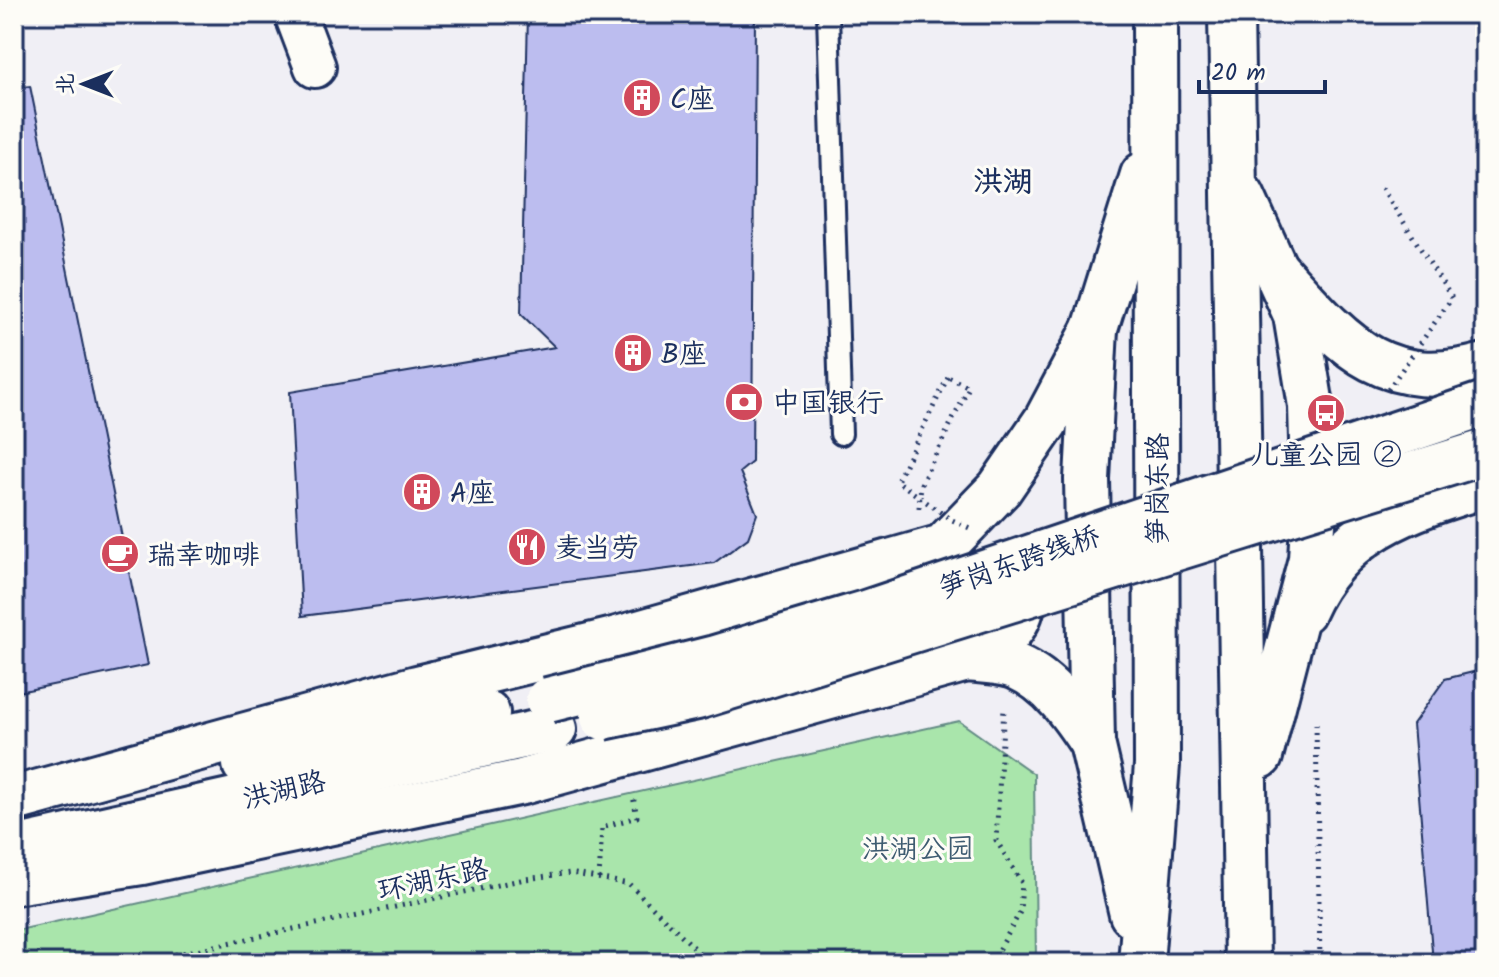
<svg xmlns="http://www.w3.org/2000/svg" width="1499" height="977" font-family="Kalam,'LXGW WenKai TC',sans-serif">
	<rect width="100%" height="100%" fill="#f0eff5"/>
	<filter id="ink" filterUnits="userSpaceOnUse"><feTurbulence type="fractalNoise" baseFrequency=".0125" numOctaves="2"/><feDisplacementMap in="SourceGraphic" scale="16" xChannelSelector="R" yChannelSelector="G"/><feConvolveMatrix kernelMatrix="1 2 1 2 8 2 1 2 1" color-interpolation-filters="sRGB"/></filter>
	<g filter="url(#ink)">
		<path fill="#a9e5ab" stroke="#628a84" stroke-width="2" d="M 959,721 L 1034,774 L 1036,963 L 14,963 L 14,931 Z"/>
		<g fill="#bcbdef" stroke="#1b2f5e" stroke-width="2">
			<path d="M 528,14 L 755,14 L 752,462 L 740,472 L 757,514 L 748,538 L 714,563 L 302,616 L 290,392 L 555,347 L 521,314 Z"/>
			<path d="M 30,86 L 148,665 L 14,693 L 14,88 Z"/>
			<path d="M 1485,669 L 1485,963 L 1433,963 L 1413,724 L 1445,679 Z"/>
		</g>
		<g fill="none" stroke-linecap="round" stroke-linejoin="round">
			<g stroke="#1b2f5e" stroke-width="26">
				<path id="service" d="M 828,14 L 841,434"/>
			</g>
			<g stroke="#1b2f5e" stroke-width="46">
				<path id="minor" d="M 295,14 L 315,67"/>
			</g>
			<g stroke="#1b2f5e" stroke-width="50">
				<g id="tertiary">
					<path d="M 1278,272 C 1342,342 1380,394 1485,366"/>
					<path d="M 1303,611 C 1339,530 1406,509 1485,485"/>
					<path d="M 967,659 C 976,654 988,651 996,644 C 1022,624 1031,596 1015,566"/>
					<path d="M 245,764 L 487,713"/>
					<path d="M 14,799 L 417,688 L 614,640 L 943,547 L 1000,488 L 1046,421 L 1095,329"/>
					<path d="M 14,849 L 554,729"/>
					<path d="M 14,882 L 142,862 L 522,782 L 967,659 C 983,661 1003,661 1017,667 C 1051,682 1073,714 1092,743"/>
				</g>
			</g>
			<g stroke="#1b2f5e" stroke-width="50">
				<g id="primary">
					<path d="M 1231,14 L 1247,963"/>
					<path d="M 1242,196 L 1296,315 L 1311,406 L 1314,507 L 1311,559 L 1260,756"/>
					<path d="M 1132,914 L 1092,743 L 1087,479 L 1095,329 L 1143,175"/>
					<path d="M 1141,963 L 1157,765 L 1155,14"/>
				</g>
			</g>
			<g stroke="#1b2f5e" stroke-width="5" stroke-dasharray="2 6" stroke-linecap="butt">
				<path d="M 919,508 L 921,484 L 969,387 L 948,377"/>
				<path d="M 1316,724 L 1320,963"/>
				<path d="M 599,879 L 602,827 L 637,817 L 633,796"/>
				<path d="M 136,963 L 525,879 L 570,873 L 629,884 L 710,963"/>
				<path d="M 992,963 L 1020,912 L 1022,883 L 996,840 L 1004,708"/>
			</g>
			<use href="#service" stroke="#fdfcf7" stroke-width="20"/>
			<use href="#minor" stroke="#fdfcf7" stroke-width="40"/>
			<use href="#tertiary" stroke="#fdfcf7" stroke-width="44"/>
			<use href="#primary" stroke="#fdfcf7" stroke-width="44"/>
			<g stroke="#1b2f5e" stroke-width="50" stroke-linecap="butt">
				<g id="tertiary-bridge">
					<path d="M 548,700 L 715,658 L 866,613 L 1485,404"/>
					<path d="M 603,717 L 697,697 L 1485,452"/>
				</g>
			</g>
			<g stroke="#1b2f5e" stroke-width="5" stroke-dasharray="2 6" stroke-linecap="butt">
				<path d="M 1382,188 L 1452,298 L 1387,391"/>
				<path d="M 948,377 L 897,481 L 950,519 L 974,530"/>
			</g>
			<use href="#tertiary-bridge" stroke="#fdfcf7" stroke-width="44"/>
		</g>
	</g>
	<defs>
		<g id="building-disc" transform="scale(2)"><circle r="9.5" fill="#d1495b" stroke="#fdfcf7"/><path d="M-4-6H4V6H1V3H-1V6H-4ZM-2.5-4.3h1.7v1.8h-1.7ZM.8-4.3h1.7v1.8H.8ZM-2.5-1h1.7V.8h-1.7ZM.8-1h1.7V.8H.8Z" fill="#fff"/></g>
		<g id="bank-disc" transform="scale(2)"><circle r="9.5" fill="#d1495b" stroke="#fdfcf7"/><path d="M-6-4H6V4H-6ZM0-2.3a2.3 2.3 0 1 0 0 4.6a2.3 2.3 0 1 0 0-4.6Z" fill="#fff"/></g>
		<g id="bus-disc" transform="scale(2)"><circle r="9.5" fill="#d1495b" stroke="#fdfcf7"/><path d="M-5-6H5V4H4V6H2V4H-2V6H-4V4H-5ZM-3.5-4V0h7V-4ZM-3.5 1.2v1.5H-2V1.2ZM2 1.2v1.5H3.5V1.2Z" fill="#fff"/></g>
		<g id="restaurant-disc" transform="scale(2)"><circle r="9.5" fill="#d1495b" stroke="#fdfcf7"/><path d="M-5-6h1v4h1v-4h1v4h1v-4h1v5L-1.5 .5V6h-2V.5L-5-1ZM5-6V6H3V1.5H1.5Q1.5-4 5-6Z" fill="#fff"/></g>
		<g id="cafe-disc" transform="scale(2)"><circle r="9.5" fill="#d1495b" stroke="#fdfcf7"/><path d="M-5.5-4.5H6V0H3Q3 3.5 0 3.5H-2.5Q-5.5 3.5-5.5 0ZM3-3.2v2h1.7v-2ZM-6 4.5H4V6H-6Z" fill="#fff"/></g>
	</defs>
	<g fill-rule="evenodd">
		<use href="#building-disc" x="642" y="98"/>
		<use href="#building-disc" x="633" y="353"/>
		<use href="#bank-disc" x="744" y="402"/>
		<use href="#bus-disc" x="1326" y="413"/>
		<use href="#building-disc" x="422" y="492"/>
		<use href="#restaurant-disc" x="527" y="547"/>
		<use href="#cafe-disc" x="120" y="554"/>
	</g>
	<g text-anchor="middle" stroke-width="6" stroke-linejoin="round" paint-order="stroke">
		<g font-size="28" fill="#1b2f5e" stroke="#fdfcf7" text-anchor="start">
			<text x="670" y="108">C座</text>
			<text x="661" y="363">B座</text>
			<text x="772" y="412">中国银行</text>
			<text x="1326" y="464" text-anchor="middle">儿童公园 ②</text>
			<text x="450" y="502">A座</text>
			<text x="555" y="557">麦当劳</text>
			<text x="148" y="564">瑞幸咖啡</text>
		</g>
		<g font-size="28" fill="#1b2f5e" stroke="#fdfcf7">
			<text transform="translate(1157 489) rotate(-90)" y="10">笋岗东路</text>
			<text transform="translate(1019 561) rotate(-19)" y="10">笋岗东跨线桥</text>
			<text transform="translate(284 789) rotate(-13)" y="10">洪湖路</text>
			<text transform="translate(433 879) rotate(-12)" y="10">环湖东路</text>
		</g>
		<g font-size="28" fill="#3e5c71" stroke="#fdfcf7">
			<text x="918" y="858">洪湖公园</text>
		</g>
		<g font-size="30" font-weight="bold" fill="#1b2f5e" stroke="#fdfcf7">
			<text x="1003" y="191">洪湖</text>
		</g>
	</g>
	<rect width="1499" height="977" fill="none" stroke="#fdfcf7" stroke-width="48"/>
	<rect x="24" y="24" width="1451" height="929" fill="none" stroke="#1b2f5e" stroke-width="3" filter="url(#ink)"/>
	<g transform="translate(84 84) rotate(270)" stroke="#fdfcf7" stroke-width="6" paint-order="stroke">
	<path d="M0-6L14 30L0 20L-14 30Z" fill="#1b2f5e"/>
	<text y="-12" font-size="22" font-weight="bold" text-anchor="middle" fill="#1b2f5e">北</text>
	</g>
	<path d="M1199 80v12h126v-12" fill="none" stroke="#1b2f5e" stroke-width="4"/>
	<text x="1211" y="80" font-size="24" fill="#1b2f5e" stroke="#fdfcf7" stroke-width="6" paint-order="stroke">20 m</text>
</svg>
